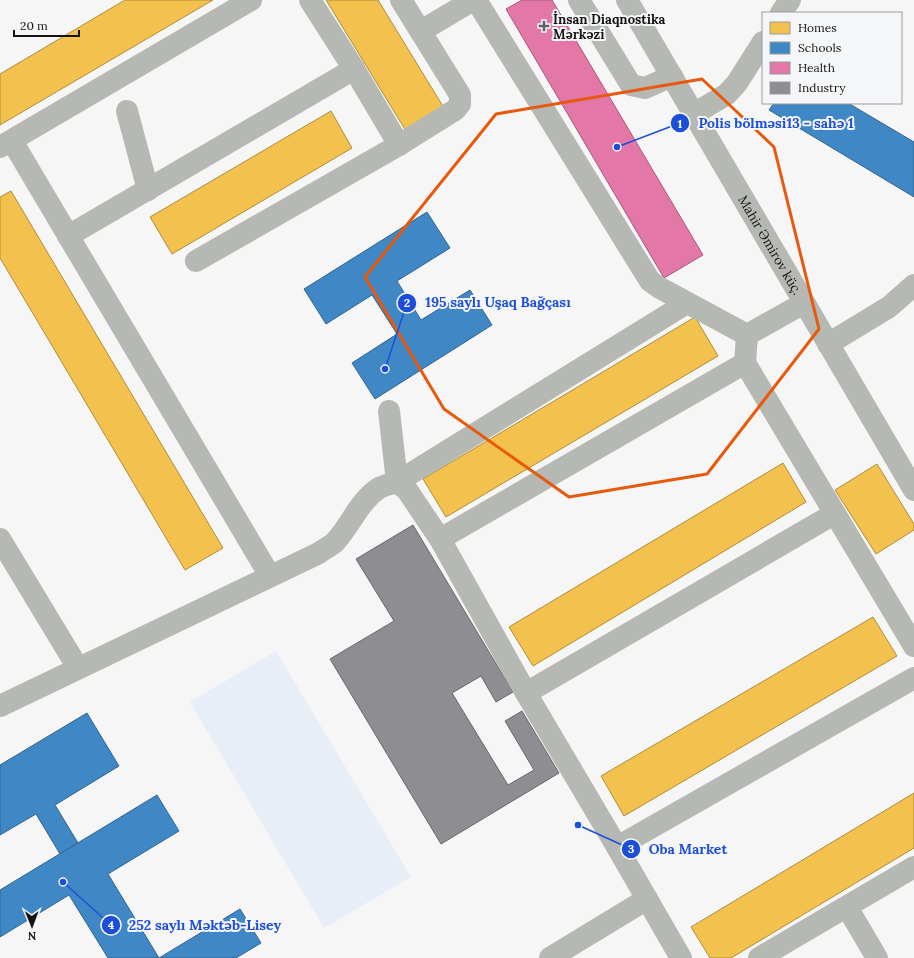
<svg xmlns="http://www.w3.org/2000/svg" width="914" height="958" font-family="Lora,serif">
	<rect width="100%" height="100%" fill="#f6f6f6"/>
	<path fill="#e8eef8" d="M 276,651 L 411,877 L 324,928 L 190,702 Z"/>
	<g fill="#f2c14e" stroke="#af8d3d">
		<path d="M 125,0 L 213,0 L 0,125 L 0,74 Z"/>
		<path d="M 326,0 L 378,0 L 444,108 L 406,131 Z"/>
		<path d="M 331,111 L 352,148 L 172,254 L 150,217 Z"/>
		<path d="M 11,191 L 223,548 L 185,570 L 0,258 L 0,197 Z"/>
		<path d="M 695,317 L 718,356 L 446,517 L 423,479 Z"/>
		<path d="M 783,463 L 806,502 L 533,666 L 509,627 Z"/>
		<path d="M 877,464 L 914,524 L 914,530 L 876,554 L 835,490 Z"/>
		<path d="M 873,617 L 897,656 L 624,816 L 601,776 Z"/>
		<path d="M 914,793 L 914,848 L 731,958 L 710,958 L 691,927 Z"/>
	</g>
	<g fill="#3f88c5" stroke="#326590">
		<path d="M 774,103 L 848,103 L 914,142 L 914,197 L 769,110 Z"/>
		<path d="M 427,212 L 450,248 L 397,281 L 421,320 L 470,290 L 492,325 L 375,399 L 352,363 L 397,334 L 372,295 L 326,324 L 304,289 Z"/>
		<path d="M 87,713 L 119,766 L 55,805 L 78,843 L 60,854 L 36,814 L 0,835 L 0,765 Z"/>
		<path d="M 157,795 L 179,831 L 108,874 L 159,958 L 240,909 L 261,943 L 236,958 L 108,958 L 69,895 L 0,937 L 0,890 Z"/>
	</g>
	<path fill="#e377a8" stroke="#a5597c" d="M 522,0 L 552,0 L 703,255 L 664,278 L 506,9 Z"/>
	<path fill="#8d8d92" stroke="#68686c" d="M 413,525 L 513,692 L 496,702 L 481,676 L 452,693 L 508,785 L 534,770 L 505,721 L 522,711 L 559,773 L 441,844 L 330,659 L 394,621 L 356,559 Z"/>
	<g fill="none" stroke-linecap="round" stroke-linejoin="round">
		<g stroke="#b5b8b3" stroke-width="22">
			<path d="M 310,0 L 354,69 L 399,145"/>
			<path d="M 476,0 L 650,281 L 660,288 L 747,335 L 745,363 L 914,646"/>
			<path d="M 579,0 L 631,85 L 645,88 L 672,76"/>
			<path id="s1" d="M 627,0 L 914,490"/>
			<path d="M 781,13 L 790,0"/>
			<path d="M 421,31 L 473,0"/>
			<path d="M 127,111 L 148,190"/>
			<path d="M 694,114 L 727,94 L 737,83 L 763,42"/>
			<path d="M 12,141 L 270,576"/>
			<path d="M 0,147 L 251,0"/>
			<path d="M 68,236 L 354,69"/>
			<path d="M 196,261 L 399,145 L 455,110 L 460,104 L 460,95 L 401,0"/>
			<path d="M 747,335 L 804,303"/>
			<path d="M 828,344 L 889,307 L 914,285"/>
			<path d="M 389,411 L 397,482 L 407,490 L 440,539 L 526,693 L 617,847 L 681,958"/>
			<path d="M 0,539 L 78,668"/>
			<path d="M 440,539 L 745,363"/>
			<path d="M 526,693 L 834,514"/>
			<path d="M 0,706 L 319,553 C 324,549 331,546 335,542 C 351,525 359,501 379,488 C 384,485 391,484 397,482 L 687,303"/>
			<path d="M 617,847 L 914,678"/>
			<path d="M 847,907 L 877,958"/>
			<path d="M 550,958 L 647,899"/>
			<path d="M 759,958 L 914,867"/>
		</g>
	</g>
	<path fill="none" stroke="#e8590c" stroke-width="3" stroke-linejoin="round" d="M 702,79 L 774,147 L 819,329 L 707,474 L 569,497 L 444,409 L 365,277 L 496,114 Z"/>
	<path fill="#626263" stroke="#f5f6f7" stroke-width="1.5" d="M542 20h4v4h4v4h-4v4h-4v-4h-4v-4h4z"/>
	<g text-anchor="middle" stroke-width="4" stroke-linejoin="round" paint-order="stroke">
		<g font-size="13" font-weight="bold" fill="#131314" stroke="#f5f6f7" text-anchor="start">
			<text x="553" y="24">İnsan Diaqnostika<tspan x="553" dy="15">Mərkəzi</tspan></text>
		</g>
		<g font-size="13" fill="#131314" stroke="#f5f6f7">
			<text dy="5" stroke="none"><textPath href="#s1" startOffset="284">Mahir Əmirov küç.</textPath></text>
		</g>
	</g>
	<path fill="none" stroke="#1d4ed8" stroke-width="1.5" d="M617 147L680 123M385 369L407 303M578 825L631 849M63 882L111 925"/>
	<g fill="#1d4ed8" stroke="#f5f6f7" stroke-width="1.5">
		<circle cx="617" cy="147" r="4"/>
		<circle cx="385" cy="369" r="4"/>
		<circle cx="578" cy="825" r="4"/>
		<circle cx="63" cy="882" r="4"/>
		<circle cx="680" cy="123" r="10"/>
		<circle cx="407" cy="303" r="10"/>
		<circle cx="631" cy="849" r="10"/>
		<circle cx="111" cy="925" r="10"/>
	</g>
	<g font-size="12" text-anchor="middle" font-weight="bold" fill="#fff">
		<text x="680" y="128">1</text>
		<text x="407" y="307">2</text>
		<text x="631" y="853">3</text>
		<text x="111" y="929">4</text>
	</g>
	<g font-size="14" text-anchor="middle" font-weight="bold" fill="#1d4ed8" stroke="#f5f6f7" stroke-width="4" stroke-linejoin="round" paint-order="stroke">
		<text x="776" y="128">Polis bölməsi13 - sahə 1</text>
		<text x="498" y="307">195 saylı Uşaq Bağçası</text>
		<text x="688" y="854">Oba Market</text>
		<text x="205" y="930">252 saylı Məktəb-Lisey</text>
	</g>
	<rect x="762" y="12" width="140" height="92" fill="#f5f6f7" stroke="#9b9b9c"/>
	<rect x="770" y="22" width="20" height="12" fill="#f2c14e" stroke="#9b9b9c"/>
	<text x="798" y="32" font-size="12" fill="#131314">Homes</text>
	<rect x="770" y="42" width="20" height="12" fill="#3f88c5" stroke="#9b9b9c"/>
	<text x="798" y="52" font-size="12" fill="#131314">Schools</text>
	<rect x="770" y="62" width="20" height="12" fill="#e377a8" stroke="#9b9b9c"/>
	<text x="798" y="72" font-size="12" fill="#131314">Health</text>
	<rect x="770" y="82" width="20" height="12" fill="#8d8d92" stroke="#9b9b9c"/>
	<text x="798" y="92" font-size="12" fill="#131314">Industry</text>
	<g transform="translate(32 926) rotate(179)" stroke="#f5f6f7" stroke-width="3" paint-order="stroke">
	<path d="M0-3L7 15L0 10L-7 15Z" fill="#131314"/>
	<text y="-6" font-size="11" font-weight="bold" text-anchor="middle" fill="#131314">N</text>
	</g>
	<path d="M14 30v6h65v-6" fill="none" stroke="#131314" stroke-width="2"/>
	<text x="20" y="30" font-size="12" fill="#131314" stroke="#f5f6f7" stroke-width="3" paint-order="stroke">20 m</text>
</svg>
